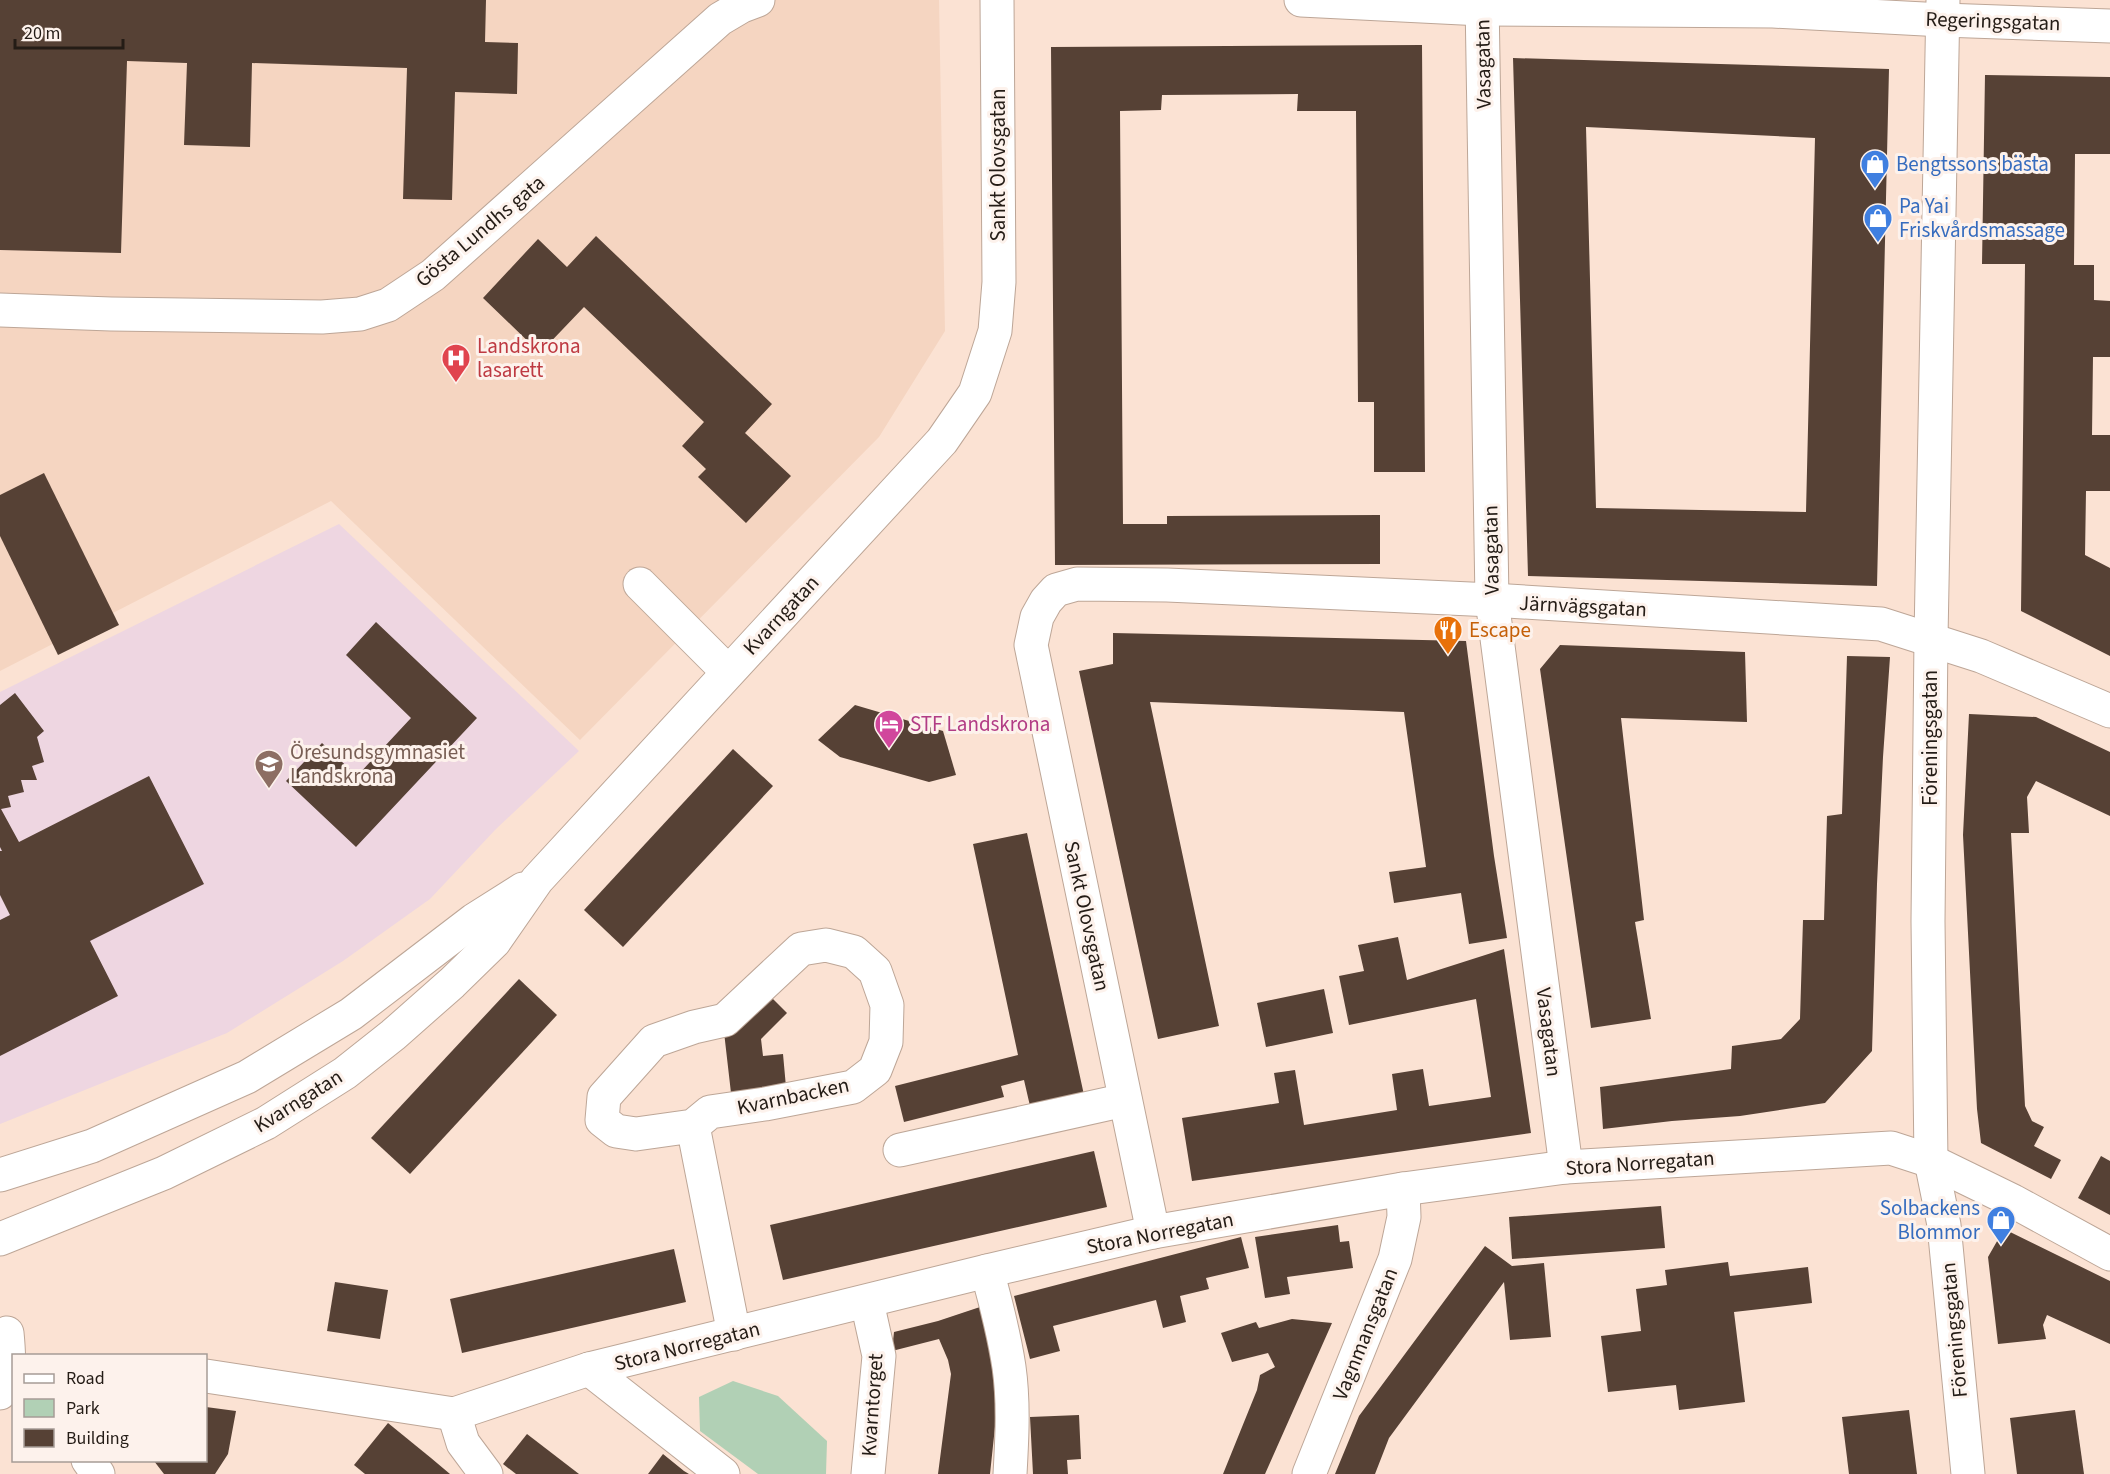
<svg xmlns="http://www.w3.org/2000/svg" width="2110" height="1474" font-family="'Source Sans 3',sans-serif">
	<rect width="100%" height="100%" fill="#fbe2d3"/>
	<path fill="#f5d5c1" d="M 0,0 L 939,0 L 945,331 L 879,437 L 580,740 L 331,501 L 0,671 Z"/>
	<path fill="#eed6e1" d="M 339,524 L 579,751 L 496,829 L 430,899 L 343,961 L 227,1033 L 0,1124 L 0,692 Z"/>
	<path fill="#b1d0b5" d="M 733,1381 L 778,1396 L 827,1441 L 826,1474 L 758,1474 L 700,1431 L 699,1397 Z"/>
	<g fill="#564135" fill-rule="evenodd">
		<path d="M 0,0 L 486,0 L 485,42 L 518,43 L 517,94 L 455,92 L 452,200 L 403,199 L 407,68 L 252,63 L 250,147 L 184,145 L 187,63 L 127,61 L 121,253 L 0,250 Z"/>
		<path d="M 1422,45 L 1425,472 L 1374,472 L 1374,402 L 1358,402 L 1356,111 L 1297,111 L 1298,94 L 1162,95 L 1161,110 L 1120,111 L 1123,524 L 1167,524 L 1167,516 L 1380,515 L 1380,564 L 1055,565 L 1051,47 Z"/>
		<path d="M 1513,58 L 1889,69 L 1877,586 L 1528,576 ZM 1586,127 L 1815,138 L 1806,512 L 1596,508 Z"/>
		<path d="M 1985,75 L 2110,77 L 2110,154 L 2075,154 L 2074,265 L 2094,265 L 2094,300 L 2110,301 L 2110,357 L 2093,357 L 2092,435 L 2110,435 L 2110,491 L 2086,491 L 2085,555 L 2110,568 L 2110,656 L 2021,611 L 2025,264 L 1982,264 Z"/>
		<path d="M 596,236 L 772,404 L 745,433 L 791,476 L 746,523 L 698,477 L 706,469 L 682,446 L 704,422 L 584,307 L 540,353 L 483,298 L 538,239 L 567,267 Z"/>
		<path d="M 44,473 L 119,625 L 58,655 L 0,536 L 0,495 Z"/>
		<path d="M 376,622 L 477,718 L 356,847 L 286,781 L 322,743 L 357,776 L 411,718 L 346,655 Z"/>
		<path d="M 1113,633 L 1466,641 L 1494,856 L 1507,938 L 1469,944 L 1461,893 L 1394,903 L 1389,872 L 1426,867 L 1404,712 L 1150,702 L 1219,1026 L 1158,1039 L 1079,671 L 1113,664 Z"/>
		<path d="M 1560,645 L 1745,652 L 1747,722 L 1621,718 L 1644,920 L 1635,922 L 1651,1019 L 1591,1028 L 1540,669 Z"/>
		<path d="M 1847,656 L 1890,657 L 1883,757 L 1877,884 L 1872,1051 L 1825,1103 L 1740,1116 L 1672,1121 L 1603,1129 L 1600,1087 L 1731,1069 L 1732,1046 L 1781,1039 L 1800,1019 L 1803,920 L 1824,920 L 1827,816 L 1842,814 Z"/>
		<path d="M 15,693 L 44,731 L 37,737 L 44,762 L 32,766 L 37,780 L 21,780 L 24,792 L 8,796 L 11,807 L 1,809 L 19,842 L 149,776 L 204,884 L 90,941 L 118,996 L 0,1056 L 0,920 L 10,915 L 0,895 L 0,851 L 2,851 L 0,847 L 0,705 Z"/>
		<path d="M 855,705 L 943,731 L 956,775 L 929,782 L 840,757 L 818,740 Z"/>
		<path d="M 1969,714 L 2036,717 L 2110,752 L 2110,816 L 2036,781 L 2027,797 L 2029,833 L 2011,833 L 2025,1106 L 2032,1121 L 2044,1127 L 2034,1146 L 2061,1160 L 2051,1179 L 1981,1143 L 1977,1109 L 1963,835 Z"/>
		<path d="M 733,749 L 773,786 L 623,947 L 584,910 Z"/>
		<path d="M 1027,833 L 1084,1095 L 1030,1106 L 1024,1080 L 1001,1086 L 1004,1097 L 904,1122 L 895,1086 L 1018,1055 L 973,844 Z"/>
		<path d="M 1398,937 L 1407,980 L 1504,949 L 1531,1133 L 1192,1181 L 1182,1118 L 1279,1103 L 1274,1073 L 1295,1070 L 1304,1125 L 1397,1110 L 1392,1074 L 1423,1069 L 1429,1106 L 1491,1097 L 1476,999 L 1349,1025 L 1339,976 L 1364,971 L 1358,945 Z"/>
		<path d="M 519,979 L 557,1015 L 410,1174 L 371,1138 Z"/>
		<path d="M 1324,989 L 1333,1033 L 1266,1047 L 1257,1003 Z"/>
		<path d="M 768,994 L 787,1013 L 761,1039 L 763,1056 L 783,1054 L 786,1087 L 731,1093 L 724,1032 Z"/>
		<path d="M 1094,1151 L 1107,1207 L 783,1280 L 770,1225 Z"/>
		<path d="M 2101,1156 L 2110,1161 L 2110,1215 L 2078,1198 Z"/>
		<path d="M 1661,1206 L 1665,1248 L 1512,1259 L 1509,1217 Z"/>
		<path d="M 1338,1225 L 1340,1242 L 1349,1241 L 1353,1268 L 1287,1277 L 1290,1294 L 1265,1298 L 1255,1237 Z"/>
		<path d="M 2004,1229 L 2110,1281 L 2110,1344 L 2047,1315 L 2043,1325 L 2046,1339 L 1998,1344 L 1988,1257 Z"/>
		<path d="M 1241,1237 L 1249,1268 L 1206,1278 L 1209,1289 L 1180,1296 L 1186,1322 L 1163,1328 L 1156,1300 L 1053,1326 L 1060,1351 L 1030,1359 L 1014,1296 Z"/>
		<path d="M 1485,1246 L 1512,1266 L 1544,1263 L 1551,1337 L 1510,1340 L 1504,1282 L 1389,1438 L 1375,1474 L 1335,1474 L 1359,1416 Z"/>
		<path d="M 674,1249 L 686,1302 L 462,1353 L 450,1299 Z"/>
		<path d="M 1728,1262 L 1730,1276 L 1808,1267 L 1812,1303 L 1734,1312 L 1745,1402 L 1679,1410 L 1676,1385 L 1608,1392 L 1601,1336 L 1641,1331 L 1636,1289 L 1667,1285 L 1665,1270 Z"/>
		<path d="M 335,1282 L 388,1290 L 380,1339 L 327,1331 Z"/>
		<path d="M 980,1307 L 993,1364 L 997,1408 L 990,1474 L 938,1474 L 951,1374 L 948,1360 L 939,1339 L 892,1351 L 894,1332 L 938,1321 Z"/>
		<path d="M 1292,1319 L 1332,1323 L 1265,1474 L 1223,1474 L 1257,1390 L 1260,1375 L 1275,1367 L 1268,1353 L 1232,1362 L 1221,1333 L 1256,1322 L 1259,1328 Z"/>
		<path d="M 206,1407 L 236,1411 L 228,1454 L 215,1474 L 164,1474 L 154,1461 L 206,1461 Z"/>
		<path d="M 1909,1410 L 1917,1474 L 1849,1474 L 1842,1417 Z"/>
		<path d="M 2075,1410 L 2084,1474 L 2017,1474 L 2010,1418 Z"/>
		<path d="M 1079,1415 L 1081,1459 L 1067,1460 L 1068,1474 L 1033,1474 L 1030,1417 Z"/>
		<path d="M 388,1423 L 431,1458 L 450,1474 L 365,1474 L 354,1465 Z"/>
		<path d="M 527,1434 L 579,1474 L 516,1474 L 503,1464 Z"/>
		<path d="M 663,1454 L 684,1471 L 689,1474 L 648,1474 Z"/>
	</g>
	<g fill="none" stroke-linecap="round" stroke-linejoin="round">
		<g stroke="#bda697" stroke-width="35">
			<g id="minor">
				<path d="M 1301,0 L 1482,9 L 1773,11 L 1943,20 L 2110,26"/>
				<path d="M 1482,0 L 1492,600 L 1566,1167"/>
				<path d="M 1943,0 L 1931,638 L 1928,921 L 1931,1161 L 1944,1225 L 1968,1474"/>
				<path d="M 0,310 L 111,314 L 322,317 L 360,314 L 388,305 L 433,275 L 720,19 L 742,6 L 758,0"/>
				<path d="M 640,584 L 728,672"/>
				<path d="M 693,1126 L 710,1112 L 765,1104 L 853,1087 L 875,1070 L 886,1042 L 887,1005 L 875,971 L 854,952 L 826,945 L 801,949 L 725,1020 L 694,1027 L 654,1041 L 604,1097 L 602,1120 L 616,1131 L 636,1134 L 693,1126 L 734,1334"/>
				<path d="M 900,1150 L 1125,1100"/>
				<path d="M 0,1175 L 92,1146 L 247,1077 L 351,1014 L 474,920 L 523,889"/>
				<path d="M 1153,1232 L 1031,645 L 1037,617 L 1046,601 L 1056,590 L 1077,584 L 1167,585 L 1492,600 L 1881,624 L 1981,656 L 2110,711"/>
				<path d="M 0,1239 L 164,1173 L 266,1123 L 345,1073 L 393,1035 L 452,983 L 494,942 L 537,880 L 942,441 L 975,393 L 995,331 L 999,282 L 997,0"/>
				<path d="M 987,1271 C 996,1303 1004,1334 1009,1367 C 1014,1402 1012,1439 1010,1474"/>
				<path d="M 867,1302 L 879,1356 L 868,1474"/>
				<path d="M 589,1369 L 723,1474"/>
				<path d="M 206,1376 L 454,1414 L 589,1369 L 987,1271 L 1153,1232 L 1403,1189 L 1566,1167 L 1891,1148 L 1931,1161 L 2013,1201 L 2110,1254"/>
				<path d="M 0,1393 C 11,1375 9,1353 7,1333"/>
				<path d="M 454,1414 L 463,1443 L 486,1474"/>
				<path d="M 88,1460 L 98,1474"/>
				<path d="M 1309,1474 L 1395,1259 L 1404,1217 L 1403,1189"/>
			</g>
		</g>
		<use href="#minor" stroke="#fff" stroke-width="33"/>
	</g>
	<defs>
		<g id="shop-pin" transform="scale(1.5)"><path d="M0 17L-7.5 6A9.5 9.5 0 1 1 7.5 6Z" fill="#3f7fe0" stroke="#fdf2ec"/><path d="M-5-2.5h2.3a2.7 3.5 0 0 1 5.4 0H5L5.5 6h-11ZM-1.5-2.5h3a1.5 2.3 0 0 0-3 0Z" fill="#fff"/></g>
		<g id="hospital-pin" transform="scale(1.5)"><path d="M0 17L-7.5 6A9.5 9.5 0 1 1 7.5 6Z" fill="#e0444e" stroke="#fdf2ec"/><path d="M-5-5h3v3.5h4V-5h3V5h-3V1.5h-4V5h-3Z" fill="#fff"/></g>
		<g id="restaurant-pin" transform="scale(1.5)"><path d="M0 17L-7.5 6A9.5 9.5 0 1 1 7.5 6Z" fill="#e8710a" stroke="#fdf2ec"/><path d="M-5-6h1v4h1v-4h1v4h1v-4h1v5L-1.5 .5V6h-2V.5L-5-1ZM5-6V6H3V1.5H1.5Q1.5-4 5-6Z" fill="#fff"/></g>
		<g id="hotel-pin" transform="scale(1.5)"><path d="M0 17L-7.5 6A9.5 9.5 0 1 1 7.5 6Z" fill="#d1479c" stroke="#fdf2ec"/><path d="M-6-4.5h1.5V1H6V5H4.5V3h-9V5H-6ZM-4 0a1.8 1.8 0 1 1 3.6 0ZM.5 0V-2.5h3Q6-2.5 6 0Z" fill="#fff"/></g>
		<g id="school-pin" transform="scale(1.5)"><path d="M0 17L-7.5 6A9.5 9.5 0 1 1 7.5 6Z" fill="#8d6e63" stroke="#fdf2ec"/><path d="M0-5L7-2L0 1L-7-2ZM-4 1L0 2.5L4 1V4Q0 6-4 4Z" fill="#fff"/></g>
	</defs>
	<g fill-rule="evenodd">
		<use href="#shop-pin" x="1875" y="164"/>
		<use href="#shop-pin" x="1878" y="218"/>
		<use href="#hospital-pin" x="456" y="358"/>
		<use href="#restaurant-pin" x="1448" y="630"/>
		<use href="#hotel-pin" x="889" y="724"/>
		<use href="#school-pin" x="269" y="764"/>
		<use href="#shop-pin" x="2001" y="1220"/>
	</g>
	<g text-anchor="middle" stroke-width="6" stroke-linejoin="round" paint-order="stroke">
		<g font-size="21" fill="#241c16" stroke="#fdf2ec">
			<text transform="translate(1993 21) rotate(2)" y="7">Regeringsgatan</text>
			<text transform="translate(1483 64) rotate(-91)" y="7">Vasagatan</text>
			<text transform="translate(998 165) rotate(-90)" y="7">Sankt Olovsgatan</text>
			<text transform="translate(480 231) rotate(-40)" y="7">Gösta Lundhs gata</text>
			<text transform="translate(1491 550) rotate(-91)" y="7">Vasagatan</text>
			<text transform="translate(1583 606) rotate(3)" y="7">Järnvägsgatan</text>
			<text transform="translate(781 615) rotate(-47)" y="7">Kvarngatan</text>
			<text transform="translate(1930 738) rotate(-90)" y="7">Föreningsgatan</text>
			<text transform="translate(1087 916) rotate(78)" y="7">Sankt Olovsgatan</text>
			<text transform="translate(1549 1032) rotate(83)" y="7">Vasagatan</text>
			<text transform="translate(793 1096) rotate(-12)" y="7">Kvarnbacken</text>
			<text transform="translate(298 1101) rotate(-32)" y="7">Kvarngatan</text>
			<text transform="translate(1640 1163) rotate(-4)" y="7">Stora Norregatan</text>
			<text transform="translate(1160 1233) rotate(-11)" y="7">Stora Norregatan</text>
			<text transform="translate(1954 1330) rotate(-95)" y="7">Föreningsgatan</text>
			<text transform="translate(1365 1334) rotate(-68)" y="7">Vagnmansgatan</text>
			<text transform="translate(687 1346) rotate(-14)" y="7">Stora Norregatan</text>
			<text transform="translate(872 1405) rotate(-86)" y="7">Kvarntorget</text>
		</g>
		<g font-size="21" fill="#366cbe" stroke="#fdf2ec" text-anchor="start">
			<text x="1896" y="171">Bengtssons bästa</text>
			<text x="1899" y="213">Pa Yai<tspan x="1899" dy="24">Friskvårdsmassage</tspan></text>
			<text x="1980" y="1215" text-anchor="end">Solbackens<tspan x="1980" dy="24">Blommor</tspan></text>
		</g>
		<g font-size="21" fill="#be3a42" stroke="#fdf2ec" text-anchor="start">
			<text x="477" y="353">Landskrona<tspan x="477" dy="24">lasarett</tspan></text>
		</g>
		<g font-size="21" fill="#c56008" stroke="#fdf2ec" text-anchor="start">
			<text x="1469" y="637">Escape</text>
		</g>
		<g font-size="21" fill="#b23c85" stroke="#fdf2ec" text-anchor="start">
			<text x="910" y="731">STF Landskrona</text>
		</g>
		<g font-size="21" fill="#785e54" stroke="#fdf2ec" text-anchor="start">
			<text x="290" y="759">Öresundsgymnasiet<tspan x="290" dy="24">Landskrona</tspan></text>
		</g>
	</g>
	<rect x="12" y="1354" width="195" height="108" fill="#fdf2ec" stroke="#a69c96" stroke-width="1.5"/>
	<rect x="24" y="1374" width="30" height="9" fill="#ffffff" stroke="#a69c96" stroke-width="1.5"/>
	<text x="66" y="1384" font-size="18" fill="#241c16">Road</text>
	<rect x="24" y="1399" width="30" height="18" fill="#b1d0b5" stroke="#a69c96" stroke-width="1.5"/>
	<text x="66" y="1414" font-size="18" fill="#241c16">Park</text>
	<rect x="24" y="1429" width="30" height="18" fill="#564135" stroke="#a69c96" stroke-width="1.5"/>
	<text x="66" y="1444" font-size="18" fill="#241c16">Building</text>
	<path d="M15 39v9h108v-9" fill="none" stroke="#241c16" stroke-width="3"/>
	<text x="24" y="39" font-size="18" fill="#241c16" stroke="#fdf2ec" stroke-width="4.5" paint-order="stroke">20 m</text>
</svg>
